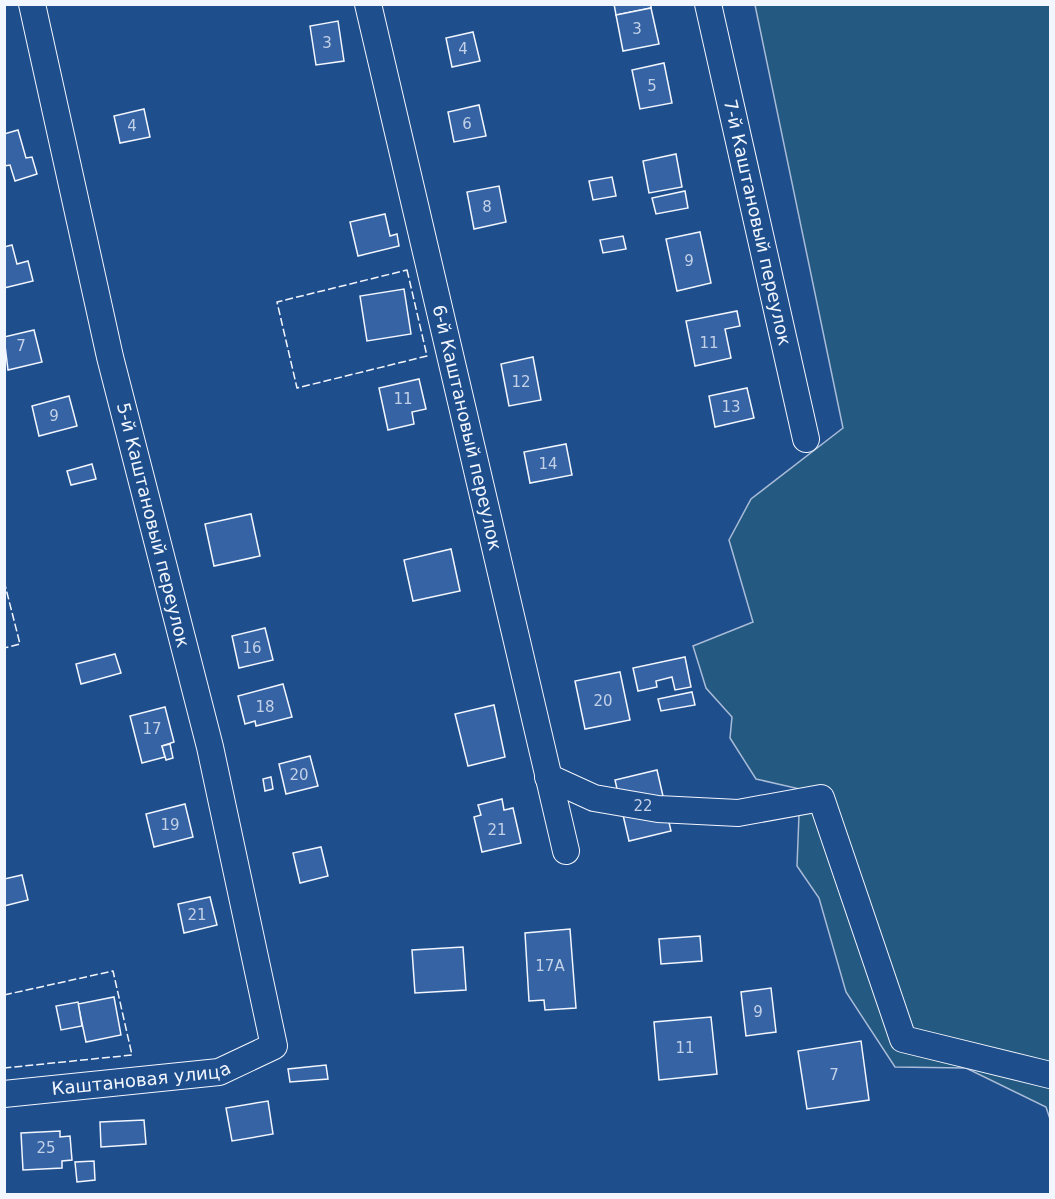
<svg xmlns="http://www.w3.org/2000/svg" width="1055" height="1199" font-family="'DejaVu Sans',sans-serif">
	<rect width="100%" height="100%" fill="#1f4e8c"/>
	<path fill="#245a82" stroke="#a8bbd7" stroke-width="1.5" d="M 755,5 L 1050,5 L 1050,1119 L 1046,1107 L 966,1068 L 895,1067 L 846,992 L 819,898 L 797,866 L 800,789 L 756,779 L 730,738 L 732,717 L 706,688 L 693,646 L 753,622 L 729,540 L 751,499 L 843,428 Z"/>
	<g fill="#3563a3" stroke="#f2f6ff" stroke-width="1.5">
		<path d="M 614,4 L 651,4 L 651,8 L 616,15 Z"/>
		<path d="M 651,8 L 659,44 L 623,51 L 616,15 Z"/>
		<path d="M 338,21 L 344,61 L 316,65 L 310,26 Z"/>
		<path d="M 473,32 L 480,61 L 452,67 L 446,38 Z"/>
		<path d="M 664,63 L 672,103 L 640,109 L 632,70 Z"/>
		<path d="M 479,105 L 486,136 L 454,142 L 448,112 Z"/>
		<path d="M 144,109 L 150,137 L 120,143 L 114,116 Z"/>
		<path d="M 18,130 L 26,158 L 32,157 L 37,174 L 15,181 L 10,165 L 4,166 L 4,134 Z"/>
		<path d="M 676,154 L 682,187 L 649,193 L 643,161 Z"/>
		<path d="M 612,177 L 616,196 L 593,200 L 589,181 Z"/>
		<path d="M 499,186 L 506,222 L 474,229 L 467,192 Z"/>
		<path d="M 685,191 L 688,208 L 656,214 L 652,198 Z"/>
		<path d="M 385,214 L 390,236 L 397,234 L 399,246 L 358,256 L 350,222 Z"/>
		<path d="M 700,232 L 711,283 L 677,291 L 666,239 Z"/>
		<path d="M 623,236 L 626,249 L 603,253 L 600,240 Z"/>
		<path d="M 12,245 L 17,264 L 28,261 L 33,281 L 4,288 L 4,247 Z"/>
		<path d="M 404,289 L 411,334 L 367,341 L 360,296 Z"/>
		<path d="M 737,311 L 740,326 L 725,329 L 731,358 L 695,366 L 686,321 Z"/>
		<path d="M 34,330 L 42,362 L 8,370 L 4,337 Z"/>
		<path d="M 533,357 L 541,400 L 509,406 L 501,364 Z"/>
		<path d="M 419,379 L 426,409 L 412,412 L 414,424 L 388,430 L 379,388 Z"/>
		<path d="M 747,388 L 754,418 L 715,427 L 709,396 Z"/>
		<path d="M 69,396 L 77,426 L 39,436 L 32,406 Z"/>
		<path d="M 566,444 L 572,475 L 530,483 L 524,452 Z"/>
		<path d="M 92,464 L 96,479 L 71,485 L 67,471 Z"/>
		<path d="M 251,514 L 260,556 L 214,566 L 205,524 Z"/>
		<path d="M 451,549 L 460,591 L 413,601 L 404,560 Z"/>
		<path d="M 265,628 L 273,660 L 239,668 L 232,636 Z"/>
		<path d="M 115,654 L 121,673 L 81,684 L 76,664 Z"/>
		<path d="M 685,657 L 691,687 L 675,690 L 672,677 L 656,681 L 657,687 L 638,691 L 633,668 Z"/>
		<path d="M 620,672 L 630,720 L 585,729 L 575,681 Z"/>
		<path d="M 283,684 L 292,717 L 256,726 L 255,721 L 245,724 L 238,696 Z"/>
		<path d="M 692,692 L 695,705 L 661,711 L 658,699 Z"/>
		<path d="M 494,705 L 505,757 L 468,766 L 455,714 Z"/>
		<path d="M 165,707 L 174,742 L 162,746 L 165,757 L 142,763 L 130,716 Z"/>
		<path d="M 170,744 L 173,758 L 166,760 L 162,746 Z"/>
		<path d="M 310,756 L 318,786 L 286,794 L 279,764 Z"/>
		<path d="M 657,770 L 671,831 L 629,841 L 615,780 Z"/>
		<path d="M 271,777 L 273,789 L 265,791 L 263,779 Z"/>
		<path d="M 502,799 L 504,810 L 513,808 L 521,843 L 482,852 L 474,817 L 481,815 L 478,805 Z"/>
		<path d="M 185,804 L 193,837 L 154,847 L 146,814 Z"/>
		<path d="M 321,847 L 328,876 L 300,883 L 293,853 Z"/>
		<path d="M 22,875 L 28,900 L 4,906 L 4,879 Z"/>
		<path d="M 210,897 L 217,925 L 184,933 L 178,904 Z"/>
		<path d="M 570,929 L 576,1008 L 545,1010 L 544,1000 L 529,1001 L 525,933 Z"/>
		<path d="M 700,936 L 702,961 L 661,964 L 659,939 Z"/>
		<path d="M 463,947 L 466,990 L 415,993 L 412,950 Z"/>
		<path d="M 771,988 L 776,1032 L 746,1036 L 741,992 Z"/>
		<path d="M 114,997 L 121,1035 L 86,1042 L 78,1004 Z"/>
		<path d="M 78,1002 L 82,1026 L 61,1030 L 56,1006 Z"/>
		<path d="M 711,1017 L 717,1074 L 659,1080 L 654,1022 Z"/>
		<path d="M 861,1041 L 869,1100 L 807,1109 L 798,1051 Z"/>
		<path d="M 326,1065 L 328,1079 L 290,1082 L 288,1069 Z"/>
		<path d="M 268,1101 L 273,1134 L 232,1141 L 226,1108 Z"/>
		<path d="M 144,1120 L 146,1144 L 101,1147 L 100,1122 Z"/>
		<path d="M 60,1131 L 60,1137 L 70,1136 L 72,1160 L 62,1161 L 62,1168 L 23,1170 L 21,1133 Z"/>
		<path d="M 94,1161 L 95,1180 L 77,1182 L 75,1162 Z"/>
	</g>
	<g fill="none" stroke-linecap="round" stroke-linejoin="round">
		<g stroke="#f2f6ff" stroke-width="28">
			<g id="minor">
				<path id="s1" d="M 368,4 L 566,851"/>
				<path id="s2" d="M 708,4 L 806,439"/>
				<path d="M 548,777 L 594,798 L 658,809 L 738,813 L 821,798 L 903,1039 L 1050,1075"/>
				<path id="s3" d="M 4,1094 L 219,1072 L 274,1046 L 210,747 L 110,357 L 32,4"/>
			</g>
		</g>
		<use href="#minor" stroke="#1f4e8c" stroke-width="26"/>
		<g stroke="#f2f6ff" stroke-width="1.5" stroke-dasharray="8 3" stroke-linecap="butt">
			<path d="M 407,270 L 427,356 L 297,388 L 277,302 Z"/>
			<path d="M 4,581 L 20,644 L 4,648"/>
			<path d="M 4,995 L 113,971 L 132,1055 L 4,1068"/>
		</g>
	</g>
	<g text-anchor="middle" stroke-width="4.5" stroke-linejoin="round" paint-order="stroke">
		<g font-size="15" fill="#c3d1e8">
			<text x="637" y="34">3</text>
			<text x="327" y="48">3</text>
			<text x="463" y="54">4</text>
			<text x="652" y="91">5</text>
			<text x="467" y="129">6</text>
			<text x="132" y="131">4</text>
			<text x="487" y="212">8</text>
			<text x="689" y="266">9</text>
			<text x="709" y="348">11</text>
			<text x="21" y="351">7</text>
			<text x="521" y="387">12</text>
			<text x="403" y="404">11</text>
			<text x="731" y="412">13</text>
			<text x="54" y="421">9</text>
			<text x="548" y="469">14</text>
			<text x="252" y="653">16</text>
			<text x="603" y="706">20</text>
			<text x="265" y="712">18</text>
			<text x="152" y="734">17</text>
			<text x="299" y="780">20</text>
			<text x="643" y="811">22</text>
			<text x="170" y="830">19</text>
			<text x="497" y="835">21</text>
			<text x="197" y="920">21</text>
			<text x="550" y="971">17А</text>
			<text x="758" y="1017">9</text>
			<text x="685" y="1053">11</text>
			<text x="834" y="1080">7</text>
			<text x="46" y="1153">25</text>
		</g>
		<g font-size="18" fill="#f2f6ff" stroke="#1f4e8c">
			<text dy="6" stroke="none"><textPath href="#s2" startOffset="224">7-й Каштановый переулок</textPath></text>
			<text dy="6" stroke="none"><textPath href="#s1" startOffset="435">6-й Каштановый переулок</textPath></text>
			<text transform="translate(153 525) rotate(76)" y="6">5-й Каштановый переулок</text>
			<text dy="6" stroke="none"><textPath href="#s3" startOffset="138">Каштановая улица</textPath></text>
		</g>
	</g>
	<rect width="1055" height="1199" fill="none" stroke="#f2f6ff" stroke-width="12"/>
</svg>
